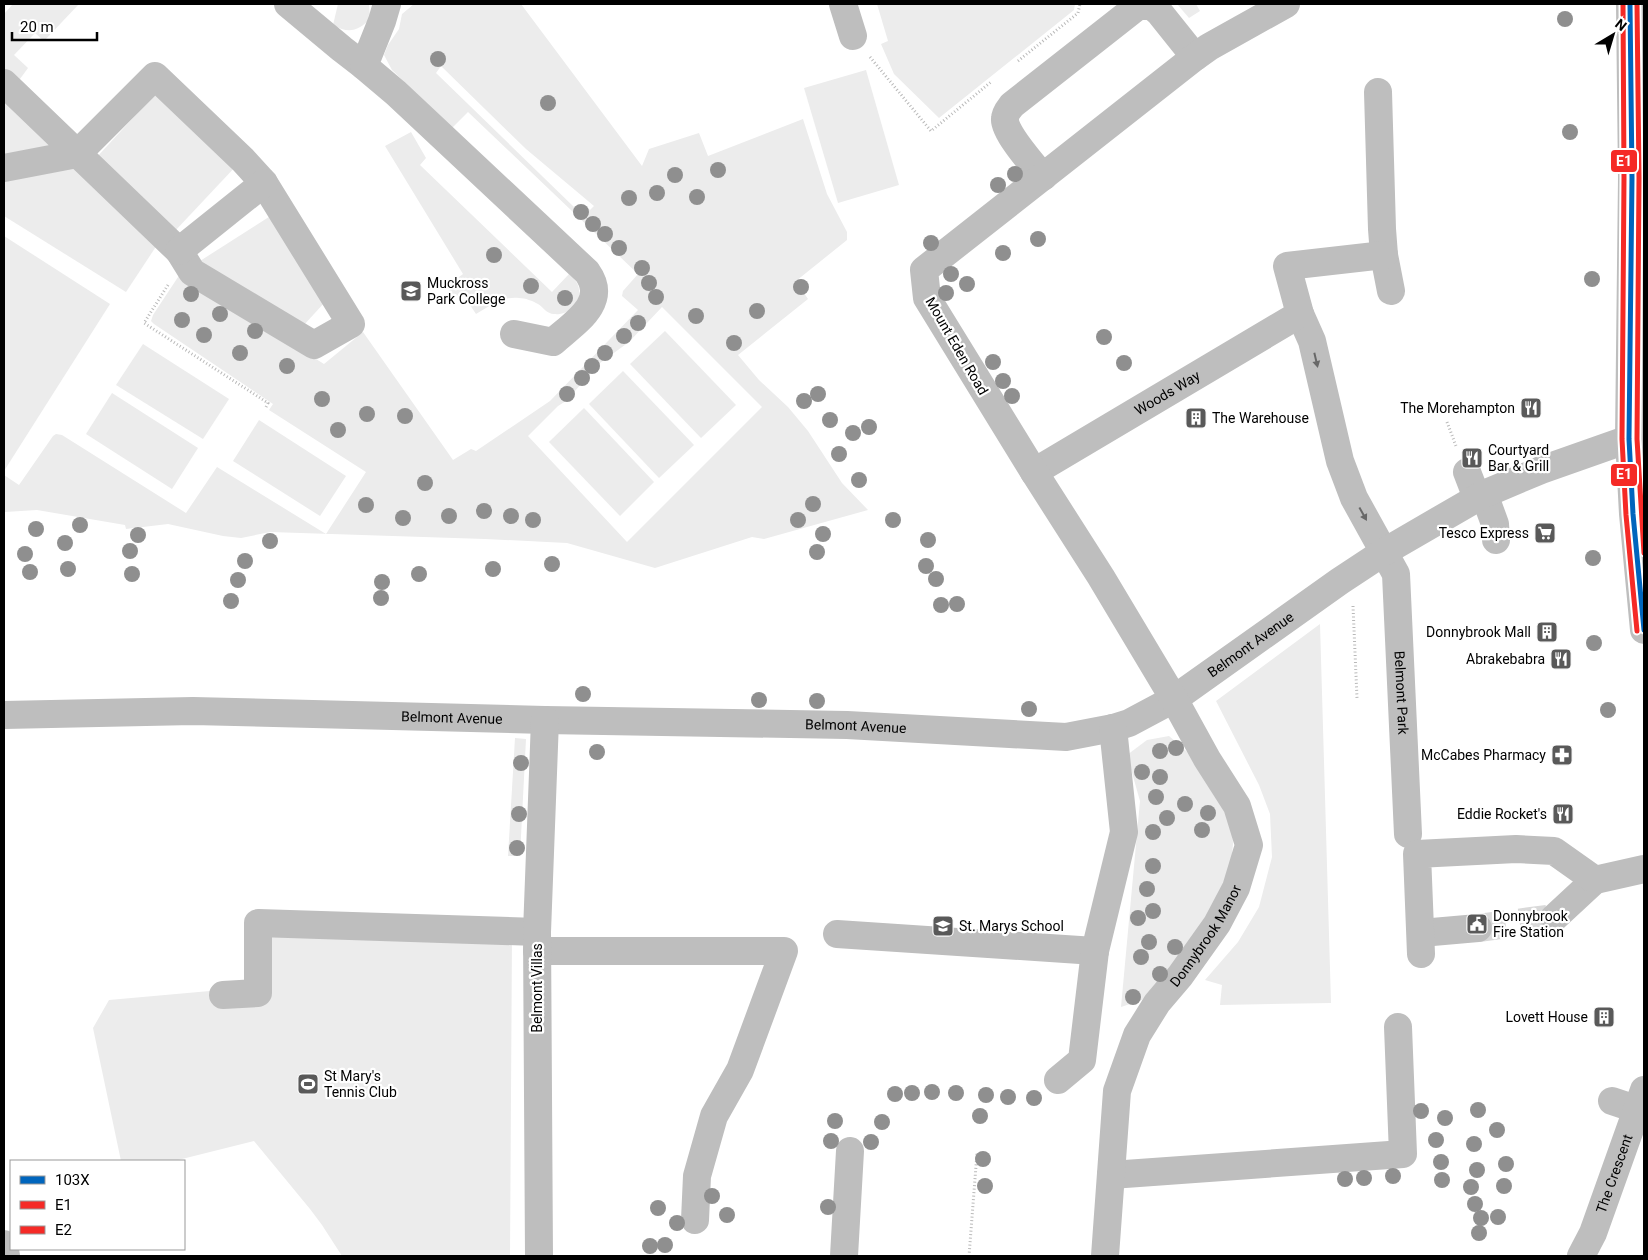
<svg xmlns="http://www.w3.org/2000/svg" width="1648" height="1260" font-family="Roboto,sans-serif">
	<rect width="100%" height="100%" fill="#fff"/>
	<g fill="#ececec" fill-rule="evenodd">
		<path d="M 13,4 L 79,4 L 44,41 L 35,33 L 14,55 L 28,68 L 17,83 L 7,75 L 4,69 L 4,14 Z"/>
		<path d="M 338,4 L 369,4 L 370,19 C 358,31 349,34 333,25 Z"/>
		<path d="M 414,4 L 521,4 L 642,166 L 649,149 L 699,133 L 708,156 L 803,119 L 827,194 L 847,232 L 847,240 L 796,281 L 808,299 L 738,355 L 759,380 L 788,407 L 808,431 L 842,483 L 868,510 L 764,539 L 752,537 L 655,568 L 567,543 L 485,539 L 270,532 L 241,538 L 223,536 L 168,524 L 126,529 L 125,525 L 37,510 L 5,512 L 4,517 L 4,475 L 19,485 L 53,436 L 56,434 L 62,435 L 186,513 L 217,467 L 326,534 L 366,472 L 269,410 L 273,404 L 154,324 L 151,321 L 153,315 L 180,274 L 324,364 L 363,332 L 453,460 L 471,449 L 476,451 L 550,401 L 638,310 L 622,296 L 623,291 L 638,274 L 468,112 L 452,128 L 392,70 L 384,55 L 388,45 L 399,29 L 402,14 ZM 441,66 L 526,149 L 594,206 L 590,210 L 585,205 L 574,207 L 436,73 ZM 662,307 L 762,407 L 627,542 L 528,436 L 558,406 L 566,401 L 600,363 L 629,342 Z"/>
		<path d="M 877,4 L 1075,4 L 1074,10 L 939,118 L 894,74 L 881,44 L 888,41 Z"/>
		<path d="M 1177,4 L 1196,4 L 1200,11 L 1189,18 Z"/>
		<path d="M 866,70 L 899,185 L 838,203 L 804,88 Z"/>
		<path d="M 157,92 L 236,166 L 174,232 L 96,158 Z"/>
		<path d="M 4,98 L 60,150 L 4,163 Z"/>
		<path d="M 411,132 L 426,158 L 420,165 L 552,292 L 569,274 C 572,277 575,280 577,283 C 585,299 570,316 554,314 C 547,314 543,307 538,304 C 533,301 525,298 519,298 C 503,296 490,306 476,314 L 462,293 L 453,298 L 447,286 L 463,274 L 385,146 Z"/>
		<path d="M 72,166 L 157,245 L 126,292 L 4,216 L 4,182 Z"/>
		<path d="M 272,215 L 325,302 L 303,326 L 200,261 Z"/>
		<path d="M 4,236 L 110,304 L 4,471 Z"/>
		<path d="M 665,331 L 736,405 L 701,438 L 630,364 Z"/>
		<path d="M 143,344 L 229,399 L 203,439 L 116,385 Z"/>
		<path d="M 623,371 L 694,445 L 659,478 L 589,404 Z"/>
		<path d="M 112,393 L 198,448 L 172,489 L 86,434 Z"/>
		<path d="M 584,408 L 654,482 L 620,516 L 549,442 Z"/>
		<path d="M 259,420 L 346,476 L 320,516 L 233,461 Z"/>
		<path d="M 1320,624 L 1331,1003 L 1220,1005 L 1222,985 L 1205,980 L 1238,942 L 1259,907 L 1272,857 L 1270,814 L 1259,785 L 1216,701 Z"/>
		<path d="M 1169,736 L 1193,757 L 1232,823 L 1233,844 L 1231,865 L 1222,886 L 1206,919 L 1172,965 L 1142,1000 L 1121,1007 L 1140,801 L 1127,755 L 1147,740 Z"/>
		<path d="M 515,738 L 526,739 L 520,856 L 508,856 Z"/>
		<path d="M 264,931 L 512,935 L 510,1256 L 342,1256 L 322,1225 L 310,1209 L 254,1141 L 174,1161 L 121,1161 L 93,1028 L 109,1000 L 221,990 L 260,999 Z"/>
	</g>
	<g fill="none" stroke-linecap="round" stroke-linejoin="round">
		<path stroke="#d9d9d9" stroke-width="28" stroke-dasharray="28 14" stroke-linecap="butt" d="M 1478,928 L 1554,918"/>
		<g stroke="#b9b9b9" stroke-width="3" stroke-dasharray="1 2.5" stroke-linecap="butt">
			<path d="M 870,57 L 931,131 L 991,82"/>
			<path d="M 1018,61 L 1078,13 L 1080,4"/>
			<path d="M 168,285 L 144,323 L 268,403 L 265,409"/>
			<path d="M 1447,422 L 1456,446"/>
			<path d="M 1353,606 L 1357,698"/>
			<path d="M 969,1256 L 977,1153"/>
		</g>
		<g stroke="#bebebe" stroke-width="28">
			<path d="M 288,4 L 342,49 L 364,66"/>
			<path d="M 387,4 L 382,21 L 364,66 L 396,93 L 587,272 C 609,303 574,323 553,342 L 514,334"/>
			<path d="M 843,4 L 853,36"/>
			<path d="M 4,83 L 179,251 L 192,272 L 314,345 L 351,324 L 264,183 L 243,160 L 155,76 L 77,154 L 4,168"/>
			<path d="M 1378,92 L 1382,229 L 1384,255 L 1391,291"/>
			<path d="M 1043,177 C 1034,166 1003,131 1005,119 C 1005,113 1009,109 1012,105 L 1138,6 L 1152,6 L 1159,12 L 1195,57"/>
			<path d="M 179,251 L 264,183"/>
			<path id="s1" d="M 1300,314 L 1312,341 L 1340,461 L 1354,498 L 1396,574 L 1408,834"/>
			<path id="s2" d="M 1034,472 L 1300,314 L 1287,266 L 1384,255"/>
			<path d="M 1467,472 L 1477,498"/>
			<path d="M 1484,494 L 1495,524 L 1496,540"/>
			<path id="s3" d="M 4,715 L 193,711 L 545,720 L 847,725 L 1066,737 L 1113,728 L 1129,723 L 1174,699 L 1340,581 L 1384,552 L 1484,494 L 1541,470 L 1629,439 L 1644,439"/>
			<path d="M 1554,918 L 1595,880"/>
			<path d="M 1421,933 L 1478,928"/>
			<path d="M 837,934 L 1095,951"/>
			<path d="M 537,951 L 784,951 L 740,1070 L 714,1116 L 697,1176 L 695,1220"/>
			<path d="M 1421,954 L 1417,854 L 1516,849 L 1554,851 L 1595,880 L 1644,869"/>
			<path d="M 223,995 L 258,993 L 258,923 L 537,932"/>
			<path d="M 1058,1080 L 1082,1060 L 1095,951 L 1124,832 L 1113,728"/>
			<path d="M 1612,1101 L 1636,1109"/>
			<path d="M 1111,1175 L 1403,1154 L 1398,1027"/>
			<path d="M 4,1244 L 6,1256"/>
			<path d="M 539,1256 L 537,932 L 545,720"/>
			<path d="M 844,1256 L 850,1151"/>
			<path id="s4" d="M 1105,1256 L 1117,1091 L 1137,1035 L 1157,1003 L 1180,976 L 1217,924 L 1236,888 L 1249,845 L 1237,806 L 1207,759 L 1174,699 L 1101,577 L 1034,472 L 927,298 L 924,270 L 1195,57 L 1209,47 L 1286,4"/>
			<path id="s5" d="M 1581,1256 L 1593,1233 L 1644,1090"/>
		</g>
		<path stroke="#bebebe" stroke-width="28" d="M 1630,4 L 1632,178 L 1629,439 L 1633,514 L 1644,630"/>
		<g stroke="#fff" stroke-width="9">
			<path id="bus-1" d="M 1630,4 L 1632,178 L 1629,439 L 1633,514 L 1644,630"/>
		</g>
		<g stroke="#fff" stroke-width="9">
			<path id="bus-2" d="M 1623,4 L 1624,178 L 1622,439 L 1626,515 L 1637,631"/>
		</g>
		<g stroke="#fff" stroke-width="9">
			<path id="bus-3" d="M 1637,4 L 1639,178 L 1637,439 L 1644,553"/>
		</g>
		<use href="#bus-1" stroke="#0065bd" stroke-width="5"/>
		<use href="#bus-2" stroke="#f52a26" stroke-width="5"/>
		<use href="#bus-3" stroke="#f52a26" stroke-width="5"/>
	</g>
	<g fill="#8f8f8f">
		<circle cx="1565" cy="19" r="8"/>
		<circle cx="438" cy="59" r="8"/>
		<circle cx="548" cy="103" r="8"/>
		<circle cx="1570" cy="132" r="8"/>
		<circle cx="718" cy="170" r="8"/>
		<circle cx="1015" cy="174" r="8"/>
		<circle cx="675" cy="175" r="8"/>
		<circle cx="998" cy="185" r="8"/>
		<circle cx="657" cy="193" r="8"/>
		<circle cx="697" cy="197" r="8"/>
		<circle cx="629" cy="198" r="8"/>
		<circle cx="581" cy="212" r="8"/>
		<circle cx="593" cy="224" r="8"/>
		<circle cx="605" cy="234" r="8"/>
		<circle cx="1038" cy="239" r="8"/>
		<circle cx="931" cy="243" r="8"/>
		<circle cx="619" cy="248" r="8"/>
		<circle cx="1003" cy="253" r="8"/>
		<circle cx="494" cy="255" r="8"/>
		<circle cx="642" cy="268" r="8"/>
		<circle cx="951" cy="274" r="8"/>
		<circle cx="1592" cy="279" r="8"/>
		<circle cx="649" cy="283" r="8"/>
		<circle cx="967" cy="284" r="8"/>
		<circle cx="531" cy="286" r="8"/>
		<circle cx="801" cy="287" r="8"/>
		<circle cx="946" cy="293" r="8"/>
		<circle cx="191" cy="294" r="8"/>
		<circle cx="656" cy="297" r="8"/>
		<circle cx="565" cy="298" r="8"/>
		<circle cx="757" cy="311" r="8"/>
		<circle cx="220" cy="314" r="8"/>
		<circle cx="696" cy="316" r="8"/>
		<circle cx="182" cy="320" r="8"/>
		<circle cx="638" cy="323" r="8"/>
		<circle cx="255" cy="331" r="8"/>
		<circle cx="204" cy="335" r="8"/>
		<circle cx="624" cy="336" r="8"/>
		<circle cx="1104" cy="337" r="8"/>
		<circle cx="734" cy="343" r="8"/>
		<circle cx="240" cy="353" r="8"/>
		<circle cx="605" cy="353" r="8"/>
		<circle cx="993" cy="362" r="8"/>
		<circle cx="1124" cy="363" r="8"/>
		<circle cx="287" cy="366" r="8"/>
		<circle cx="592" cy="366" r="8"/>
		<circle cx="582" cy="378" r="8"/>
		<circle cx="1003" cy="381" r="8"/>
		<circle cx="567" cy="394" r="8"/>
		<circle cx="818" cy="394" r="8"/>
		<circle cx="1012" cy="396" r="8"/>
		<circle cx="322" cy="399" r="8"/>
		<circle cx="804" cy="401" r="8"/>
		<circle cx="367" cy="414" r="8"/>
		<circle cx="405" cy="416" r="8"/>
		<circle cx="830" cy="420" r="8"/>
		<circle cx="869" cy="427" r="8"/>
		<circle cx="338" cy="430" r="8"/>
		<circle cx="853" cy="433" r="8"/>
		<circle cx="839" cy="454" r="8"/>
		<circle cx="859" cy="480" r="8"/>
		<circle cx="425" cy="483" r="8"/>
		<circle cx="813" cy="504" r="8"/>
		<circle cx="366" cy="505" r="8"/>
		<circle cx="484" cy="511" r="8"/>
		<circle cx="449" cy="516" r="8"/>
		<circle cx="511" cy="516" r="8"/>
		<circle cx="403" cy="518" r="8"/>
		<circle cx="533" cy="520" r="8"/>
		<circle cx="798" cy="520" r="8"/>
		<circle cx="893" cy="520" r="8"/>
		<circle cx="80" cy="525" r="8"/>
		<circle cx="36" cy="529" r="8"/>
		<circle cx="823" cy="534" r="8"/>
		<circle cx="138" cy="535" r="8"/>
		<circle cx="928" cy="540" r="8"/>
		<circle cx="270" cy="541" r="8"/>
		<circle cx="65" cy="543" r="8"/>
		<circle cx="130" cy="551" r="8"/>
		<circle cx="817" cy="552" r="8"/>
		<circle cx="25" cy="554" r="8"/>
		<circle cx="1593" cy="558" r="8"/>
		<circle cx="245" cy="561" r="8"/>
		<circle cx="552" cy="564" r="8"/>
		<circle cx="926" cy="566" r="8"/>
		<circle cx="68" cy="569" r="8"/>
		<circle cx="493" cy="569" r="8"/>
		<circle cx="30" cy="572" r="8"/>
		<circle cx="132" cy="574" r="8"/>
		<circle cx="419" cy="574" r="8"/>
		<circle cx="936" cy="579" r="8"/>
		<circle cx="238" cy="580" r="8"/>
		<circle cx="382" cy="582" r="8"/>
		<circle cx="381" cy="598" r="8"/>
		<circle cx="231" cy="601" r="8"/>
		<circle cx="957" cy="604" r="8"/>
		<circle cx="941" cy="605" r="8"/>
		<circle cx="1594" cy="643" r="8"/>
		<circle cx="583" cy="694" r="8"/>
		<circle cx="759" cy="700" r="8"/>
		<circle cx="817" cy="701" r="8"/>
		<circle cx="1029" cy="709" r="8"/>
		<circle cx="1608" cy="710" r="8"/>
		<circle cx="1176" cy="748" r="8"/>
		<circle cx="1160" cy="751" r="8"/>
		<circle cx="597" cy="752" r="8"/>
		<circle cx="521" cy="763" r="8"/>
		<circle cx="1142" cy="772" r="8"/>
		<circle cx="1160" cy="777" r="8"/>
		<circle cx="1156" cy="797" r="8"/>
		<circle cx="1185" cy="804" r="8"/>
		<circle cx="1208" cy="813" r="8"/>
		<circle cx="519" cy="814" r="8"/>
		<circle cx="1167" cy="818" r="8"/>
		<circle cx="1202" cy="830" r="8"/>
		<circle cx="1153" cy="832" r="8"/>
		<circle cx="517" cy="848" r="8"/>
		<circle cx="1153" cy="866" r="8"/>
		<circle cx="1147" cy="889" r="8"/>
		<circle cx="1153" cy="911" r="8"/>
		<circle cx="1138" cy="918" r="8"/>
		<circle cx="1149" cy="942" r="8"/>
		<circle cx="1175" cy="947" r="8"/>
		<circle cx="1141" cy="957" r="8"/>
		<circle cx="1160" cy="974" r="8"/>
		<circle cx="1133" cy="997" r="8"/>
		<circle cx="932" cy="1092" r="8"/>
		<circle cx="912" cy="1093" r="8"/>
		<circle cx="956" cy="1093" r="8"/>
		<circle cx="895" cy="1094" r="8"/>
		<circle cx="986" cy="1095" r="8"/>
		<circle cx="1008" cy="1097" r="8"/>
		<circle cx="1034" cy="1098" r="8"/>
		<circle cx="1478" cy="1110" r="8"/>
		<circle cx="1421" cy="1111" r="8"/>
		<circle cx="980" cy="1116" r="8"/>
		<circle cx="1445" cy="1118" r="8"/>
		<circle cx="835" cy="1121" r="8"/>
		<circle cx="882" cy="1122" r="8"/>
		<circle cx="1497" cy="1130" r="8"/>
		<circle cx="1436" cy="1140" r="8"/>
		<circle cx="831" cy="1141" r="8"/>
		<circle cx="871" cy="1142" r="8"/>
		<circle cx="1474" cy="1144" r="8"/>
		<circle cx="983" cy="1159" r="8"/>
		<circle cx="1441" cy="1162" r="8"/>
		<circle cx="1506" cy="1164" r="8"/>
		<circle cx="1477" cy="1170" r="8"/>
		<circle cx="1393" cy="1176" r="8"/>
		<circle cx="1364" cy="1178" r="8"/>
		<circle cx="1345" cy="1179" r="8"/>
		<circle cx="1442" cy="1180" r="8"/>
		<circle cx="985" cy="1186" r="8"/>
		<circle cx="1504" cy="1186" r="8"/>
		<circle cx="1471" cy="1187" r="8"/>
		<circle cx="712" cy="1196" r="8"/>
		<circle cx="1475" cy="1204" r="8"/>
		<circle cx="828" cy="1207" r="8"/>
		<circle cx="658" cy="1208" r="8"/>
		<circle cx="727" cy="1215" r="8"/>
		<circle cx="1498" cy="1217" r="8"/>
		<circle cx="1481" cy="1218" r="8"/>
		<circle cx="677" cy="1223" r="8"/>
		<circle cx="1479" cy="1233" r="8"/>
		<circle cx="665" cy="1245" r="8"/>
		<circle cx="650" cy="1246" r="8"/>
	</g>
	<defs><path id="oneway-solid" d="M-6-.8H1V-3.2L6.5 0L1 3.2V.8H-6Z" transform="scale(1.25)"/></defs>
	<g fill="#686868">
		<use href="#oneway-solid" transform="translate(1316 360) rotate(77)"/>
		<use href="#oneway-solid" transform="translate(1363 514) rotate(61)"/>
	</g>
	<defs>
		<g id="school-square" transform="scale(1.125)"><rect x="-9" y="-9" width="18" height="18" rx="4" fill="#595959" stroke="#fff"/><path d="M0-5L7-2L0 1L-7-2ZM-4 1L0 2.5L4 1V4Q0 6-4 4Z" fill="#fff"/></g>
		<g id="restaurant-square" transform="scale(1.125)"><rect x="-9" y="-9" width="18" height="18" rx="4" fill="#595959" stroke="#fff"/><path d="M-5-6h1v4h1v-4h1v4h1v-4h1v5L-1.5 .5V6h-2V.5L-5-1ZM5-6V6H3V1.5H1.5Q1.5-4 5-6Z" fill="#fff"/></g>
		<g id="building-square" transform="scale(1.125)"><rect x="-9" y="-9" width="18" height="18" rx="4" fill="#595959" stroke="#fff"/><path d="M-4-6H4V6H1V3H-1V6H-4ZM-2.5-4.3h1.7v1.8h-1.7ZM.8-4.3h1.7v1.8H.8ZM-2.5-1h1.7V.8h-1.7ZM.8-1h1.7V.8H.8Z" fill="#fff"/></g>
		<g id="supermarket-square" transform="scale(1.125)"><rect x="-9" y="-9" width="18" height="18" rx="4" fill="#595959" stroke="#fff"/><path d="M-6-5.5h2.5l.6 2H6L4.5 2H-2.5L-4.4-4H-6ZM-1.5 3.2a1.3 1.3 0 1 0 .1 0ZM3 3.2a1.3 1.3 0 1 0 .1 0Z" fill="#fff"/></g>
		<g id="pharmacy-square" transform="scale(1.125)"><rect x="-9" y="-9" width="18" height="18" rx="4" fill="#595959" stroke="#fff"/><path d="M-2-6h4v4h4v4h-4v4h-4v-4h-4v-4h4Z" fill="#fff"/></g>
		<g id="civic-square" transform="scale(1.125)"><rect x="-9" y="-9" width="18" height="18" rx="4" fill="#595959" stroke="#fff"/><path d="M-.6-6.5H3V-4.5H.6V-3L4-1V1h2V6H-6V1h2V-1L-.6-3ZM-1.2 2.5V6h2.4V2.5Z" fill="#fff"/></g>
		<g id="stadium-square" transform="scale(1.125)"><rect x="-9" y="-9" width="18" height="18" rx="4" fill="#595959" stroke="#fff"/><path d="M0-5a6.5 5 0 1 0 0 10a6.5 5 0 1 0 0-10ZM-3.5-1.8h7v3.6h-7Z" fill="#fff"/></g>
	</defs>
	<g fill-rule="evenodd">
		<use href="#school-square" x="411" y="291"/>
		<use href="#restaurant-square" x="1531" y="408"/>
		<use href="#building-square" x="1196" y="418"/>
		<use href="#restaurant-square" x="1472" y="458"/>
		<use href="#supermarket-square" x="1545" y="533"/>
		<use href="#building-square" x="1547" y="632"/>
		<use href="#restaurant-square" x="1561" y="659"/>
		<use href="#pharmacy-square" x="1562" y="755"/>
		<use href="#restaurant-square" x="1563" y="814"/>
		<use href="#civic-square" x="1477" y="924"/>
		<use href="#school-square" x="943" y="926"/>
		<use href="#building-square" x="1604" y="1017"/>
		<use href="#stadium-square" x="308" y="1084"/>
	</g>
	<g text-anchor="middle" stroke-width="4.5" stroke-linejoin="round" paint-order="stroke">
		<g font-size="14" fill="#000" stroke="#fff" text-anchor="end">
			<text x="427" y="288" text-anchor="start">Muckross<tspan x="427" dy="16">Park College</tspan></text>
			<text x="1515" y="413">The Morehampton</text>
			<text x="1212" y="423" text-anchor="start">The Warehouse</text>
			<text x="1488" y="455" text-anchor="start">Courtyard<tspan x="1488" dy="16">Bar &amp; Grill</tspan></text>
			<text x="1529" y="538">Tesco Express</text>
			<text x="1531" y="637">Donnybrook Mall</text>
			<text x="1545" y="664">Abrakebabra</text>
			<text x="1546" y="760">McCabes Pharmacy</text>
			<text x="1547" y="819">Eddie Rocket's</text>
			<text x="1493" y="921" text-anchor="start">Donnybrook<tspan x="1493" dy="16">Fire Station</tspan></text>
			<text x="959" y="931" text-anchor="start">St. Marys School</text>
			<text x="1588" y="1022">Lovett House</text>
			<text x="324" y="1081" text-anchor="start">St Mary's<tspan x="324" dy="16">Tennis Club</tspan></text>
		</g>
		<g font-size="14" fill="#000" stroke="#fff">
			<text transform="translate(957 346) rotate(60)" y="5">Mount Eden Road</text>
			<text dy="5" stroke="none"><textPath href="#s2" startOffset="155">Woods Way</textPath></text>
			<text dy="5" stroke="none"><textPath href="#s3" startOffset="1272">Belmont Avenue</textPath></text>
			<text dy="5" stroke="none"><textPath href="#s1" startOffset="398">Belmont Park</textPath></text>
			<text dy="5" stroke="none"><textPath href="#s3" startOffset="448">Belmont Avenue</textPath></text>
			<text dy="5" stroke="none"><textPath href="#s3" startOffset="852">Belmont Avenue</textPath></text>
			<text dy="5" stroke="none"><textPath href="#s4" startOffset="346">Donnybrook Manor</textPath></text>
			<text transform="translate(537 988) rotate(-90)" y="5">Belmont Villas</text>
			<text dy="5" stroke="none"><textPath href="#s5" startOffset="89">The Crescent</textPath></text>
		</g>
	</g>
	<g stroke="#fff" stroke-width="2">
		<rect x="1610" y="149" width="28" height="24" rx="5" fill="#f52a26"/>
		<rect x="1610" y="463" width="28" height="24" rx="5" fill="#f52a26"/>
	</g>
	<g font-size="14" text-anchor="middle" font-weight="bold" fill="#fff">
		<text x="1624" y="166">E1</text>
		<text x="1624" y="479">E1</text>
	</g>
	<rect width="1648" height="1260" fill="none" stroke="#000000" stroke-width="10"/>
	<rect x="10" y="1160" width="175" height="90" fill="#ffffff" stroke="#999999"/>
	<rect x="20" y="1176" width="25" height="8" fill="#0065bd" stroke="#999999"/>
	<text x="55" y="1185" font-size="15" fill="#000000">103X</text>
	<rect x="20" y="1201" width="25" height="8" fill="#f52a26" stroke="#999999"/>
	<text x="55" y="1210" font-size="15" fill="#000000">E1</text>
	<rect x="20" y="1226" width="25" height="8" fill="#f52a26" stroke="#999999"/>
	<text x="55" y="1235" font-size="15" fill="#000000">E2</text>
	<g transform="translate(1613 35) rotate(38)" stroke="#ffffff" stroke-width="4" paint-order="stroke">
	<path d="M0-4L9 19L0 12L-9 19Z" fill="#000000"/>
	<text y="-8" font-size="14" font-weight="bold" text-anchor="middle" fill="#000000">N</text>
	</g>
	<path d="M12 32v8h85v-8" fill="none" stroke="#000000" stroke-width="2.5"/>
	<text x="20" y="32" font-size="15" fill="#000000" stroke="#ffffff" stroke-width="4" paint-order="stroke">20 m</text>
</svg>
